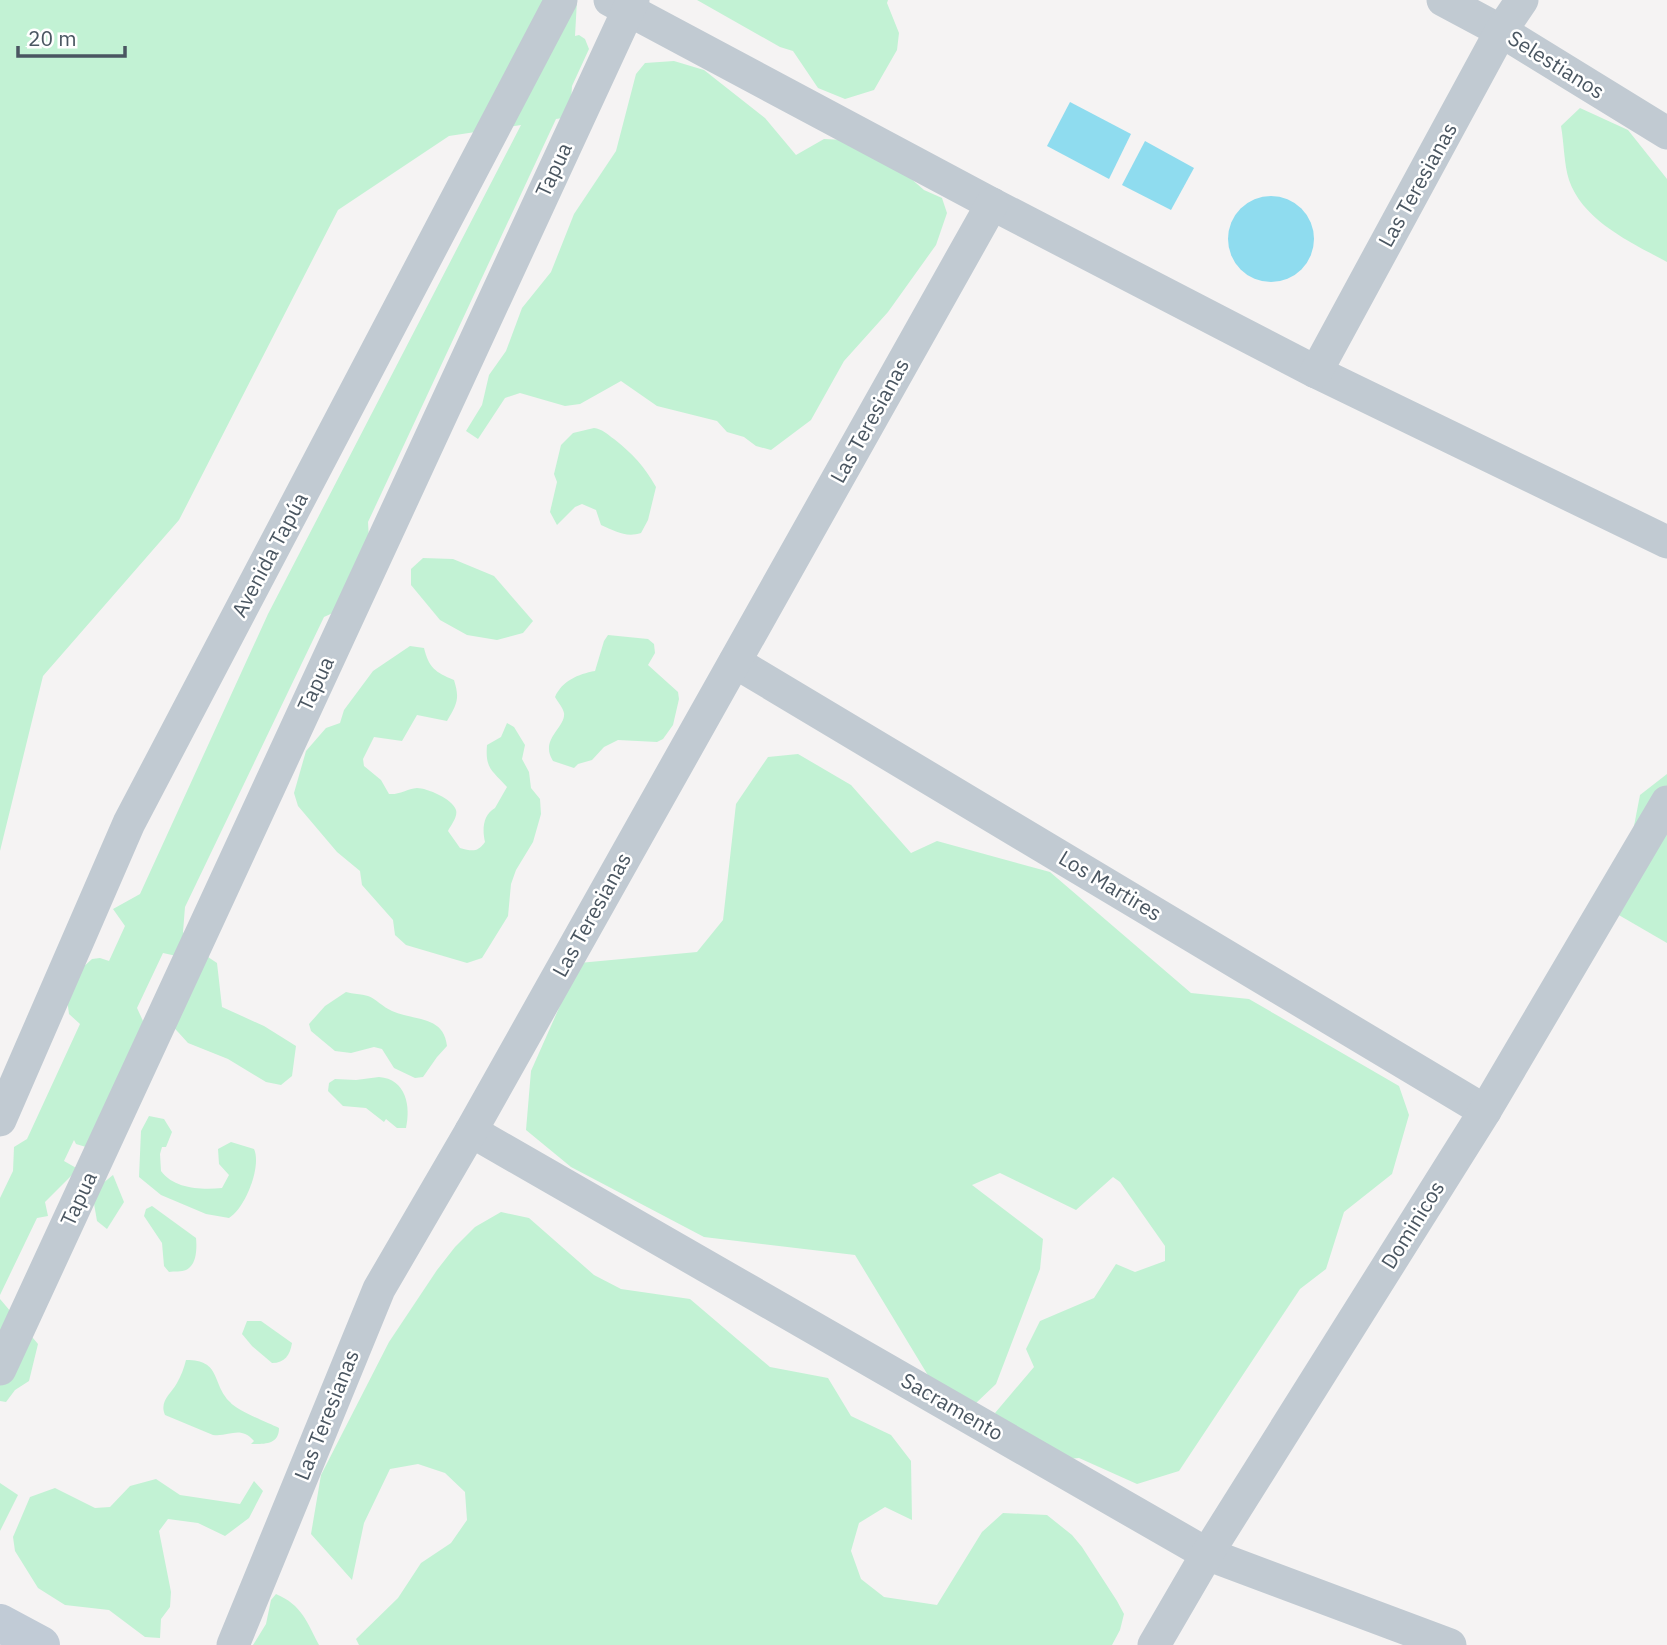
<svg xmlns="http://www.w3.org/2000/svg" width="1667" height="1645" font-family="'IBM Plex Sans',sans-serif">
	<rect width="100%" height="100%" fill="#f5f3f3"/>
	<g fill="#c2f2d4">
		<path d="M 0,0 L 577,0 L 575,36 L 579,35 L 585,39 L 589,49 L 572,86 L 570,117 L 556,119 L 368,522 L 372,595 L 324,617 L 185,907 L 183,932 L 190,945 L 217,963 L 222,1007 L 264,1026 L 296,1046 L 292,1076 L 281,1085 L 266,1082 L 228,1059 L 188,1043 L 158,1010 L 181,957 L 163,953 L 137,1008 L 149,1034 L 86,1147 L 76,1144 L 74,1140 L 64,1161 L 78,1169 L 45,1202 L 48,1216 L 37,1218 L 0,1295 L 0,1198 L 13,1171 L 14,1147 L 27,1139 L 80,1024 L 69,1014 L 67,999 L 81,969 L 92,959 L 100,958 L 109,961 L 125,926 L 113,909 L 140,894 L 268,614 L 521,125 L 449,136 L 338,210 L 179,520 L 43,676 L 0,851 Z"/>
		<path d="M 697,0 L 888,0 L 887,3 L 899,33 L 897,50 L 874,90 L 845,99 L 818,88 L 793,51 L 780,47 Z"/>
		<path d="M 674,61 L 704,70 L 765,118 L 796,155 L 824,139 L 845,140 L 900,169 L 924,190 L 942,198 L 947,213 L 936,245 L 888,312 L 844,361 L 811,420 L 771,450 L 756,446 L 744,437 L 727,432 L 717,421 L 657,406 L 621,381 L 580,404 L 565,406 L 520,393 L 505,398 L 478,439 L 466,431 L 482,405 L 489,375 L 506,351 L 522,308 L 551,272 L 574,214 L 616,151 L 636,74 L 645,63 Z"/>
		<path d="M 1580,108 L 1628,130 L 1667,179 L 1667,262 C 1632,243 1583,221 1569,180 C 1564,165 1564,143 1561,126 Z"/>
		<path d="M 594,428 C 602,429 607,434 614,439 C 633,454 644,466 656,487 L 648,520 L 641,533 C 626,538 615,531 601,525 L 596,510 L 582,504 L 575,507 L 557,525 L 550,512 L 557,482 L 554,474 L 561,445 L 573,433 Z"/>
		<path d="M 423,558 L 453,559 L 494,576 L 533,621 L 523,633 L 497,640 L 467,635 L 440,620 L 411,585 L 411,569 Z"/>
		<path d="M 608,635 L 648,639 L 654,644 L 655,653 L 648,665 L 678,692 L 679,699 L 673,725 L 663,739 L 657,742 L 618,740 L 604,747 L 592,760 L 578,764 L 574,768 L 553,761 C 539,739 566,728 564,713 C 563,708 558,702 555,697 C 562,681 578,674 595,671 L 604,641 Z"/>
		<path d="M 410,646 L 424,648 C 429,668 435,672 454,680 C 460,699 457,704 447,721 L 417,715 L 402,741 L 374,737 L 363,759 L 364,766 L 381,780 L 389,794 C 399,795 407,789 417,788 C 427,788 453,799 456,810 C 458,817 451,825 448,831 L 460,848 C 472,851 477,853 485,842 C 482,829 483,815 495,808 L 507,787 C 492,770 485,769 487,745 L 501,737 L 507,723 L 514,727 L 525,745 L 522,759 L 529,772 L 531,788 L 540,799 L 541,814 L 533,842 L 516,870 L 511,884 L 508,916 L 482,958 L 467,963 L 406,945 L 395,935 L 393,920 L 362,885 L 360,871 L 337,852 L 298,806 L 294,793 L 306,751 L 326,728 L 340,723 L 344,710 L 373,671 Z"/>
		<path d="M 798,754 L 851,785 L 911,853 L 937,841 L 1050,872 L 1191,993 L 1249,999 L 1399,1086 L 1409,1115 L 1392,1174 L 1344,1212 L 1326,1269 L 1300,1289 L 1179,1471 L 1137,1484 L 1079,1458 L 1034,1462 L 995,1413 L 1034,1367 L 1026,1349 L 1040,1321 L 1094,1298 L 1116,1264 L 1135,1272 L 1165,1261 L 1165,1246 L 1120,1182 L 1113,1177 L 1076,1210 L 1000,1173 L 972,1185 L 1043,1239 L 1040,1269 L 996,1384 L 975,1404 L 946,1405 L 855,1255 L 704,1237 L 571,1167 L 526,1130 L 531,1071 L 579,963 L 697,952 L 723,920 L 736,804 L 768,757 Z"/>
		<path d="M 1667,774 L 1667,943 L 1617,914 L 1640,795 Z"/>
		<path d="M 346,992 C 353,994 361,994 368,996 C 376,999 383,1007 392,1011 C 413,1021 444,1015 447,1046 L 437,1057 L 423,1077 L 415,1078 L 394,1068 L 382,1049 L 374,1047 L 351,1053 L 335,1051 L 311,1031 L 309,1024 L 325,1006 Z"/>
		<path d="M 379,1077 C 406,1079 411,1106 406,1128 L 397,1128 L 386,1119 L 384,1122 L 366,1108 L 343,1106 L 328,1091 L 329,1083 L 335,1079 L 356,1080 Z"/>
		<path d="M 149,1116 L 164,1119 L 172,1132 L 166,1147 L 162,1147 L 160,1154 L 161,1171 C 174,1189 202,1190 222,1188 L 229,1175 L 219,1164 L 218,1149 L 231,1142 L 254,1149 C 262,1166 245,1209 229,1218 L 206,1214 L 161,1195 L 139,1177 L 141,1131 Z"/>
		<path d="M 113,1175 L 124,1202 L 107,1229 L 97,1221 L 92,1192 Z"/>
		<path d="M 152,1206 L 196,1238 C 197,1248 197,1265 186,1270 C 182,1272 174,1271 169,1272 L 164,1266 L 162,1243 L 144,1216 L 146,1209 Z"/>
		<path d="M 501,1212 L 529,1218 L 594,1275 L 621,1289 L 690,1299 L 770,1367 L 828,1378 L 851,1416 L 891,1435 L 911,1461 L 912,1520 L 885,1507 L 859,1523 L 851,1551 L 861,1579 L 884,1597 L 937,1605 L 982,1532 L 1003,1513 L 1047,1515 L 1072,1535 L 1082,1547 L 1117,1601 L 1124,1614 L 1120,1630 L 1112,1645 L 359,1645 L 356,1639 L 398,1598 L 421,1563 L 451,1543 L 467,1520 L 465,1492 L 445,1473 L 418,1464 L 390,1469 L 364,1523 L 352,1580 L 311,1534 L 321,1475 L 389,1342 L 437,1270 L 455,1247 L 475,1227 Z"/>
		<path d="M 0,1299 L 38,1344 L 29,1381 L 15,1390 L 6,1402 L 0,1401 Z"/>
		<path d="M 247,1321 L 261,1321 L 292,1343 C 290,1355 285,1363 272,1363 L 252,1346 L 242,1334 Z"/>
		<path d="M 186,1360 C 222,1360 211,1383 230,1402 C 237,1411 267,1422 279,1428 C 279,1445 264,1444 251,1444 L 254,1441 C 240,1425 230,1437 213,1435 L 165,1415 C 159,1401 171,1394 177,1383 C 181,1376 184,1368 186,1360 Z"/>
		<path d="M 156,1479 L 180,1495 L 240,1504 L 254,1481 L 263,1491 L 249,1518 L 225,1536 L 198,1523 L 168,1519 L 159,1531 L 171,1592 L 170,1607 L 161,1619 L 160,1638 L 145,1637 L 109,1610 L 65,1605 L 38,1588 L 15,1551 L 13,1537 L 30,1497 L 55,1488 L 95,1508 L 110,1507 L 130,1486 Z"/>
		<path d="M 0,1483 L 18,1495 L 0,1531 Z"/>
		<path d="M 276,1594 C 302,1605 307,1622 319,1645 L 253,1645 L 266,1624 L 271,1600 Z"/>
	</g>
	<g fill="#8fdcef">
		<path d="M 1070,102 L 1131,134 L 1109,179 L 1047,146 Z"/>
		<path d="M 1145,141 L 1194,168 L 1171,210 L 1122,185 Z"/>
		<circle cx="1271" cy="239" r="43"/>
	</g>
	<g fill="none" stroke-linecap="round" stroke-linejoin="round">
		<g stroke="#c1cad2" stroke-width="33">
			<path d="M 610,0 L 992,204 L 1316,372 L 1667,542"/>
			<path d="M 1443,0 L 1501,31 L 1667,133"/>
			<path d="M 1316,372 L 1501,31 L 1522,0"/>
			<path d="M 735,662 L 1485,1111"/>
			<path d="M 0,1120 L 129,823 L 561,0"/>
			<path d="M 471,1131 L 1207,1554 L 1450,1645"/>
			<path d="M 0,1369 L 633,0"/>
			<path d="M 233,1645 L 379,1289 L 471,1131 L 992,204"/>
			<path d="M 1154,1645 L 1207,1554 L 1485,1111 L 1667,802"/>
		</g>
		<path stroke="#c1cbd6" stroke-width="38" d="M 0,1623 L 41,1645"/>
	</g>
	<g text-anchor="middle" stroke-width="5" stroke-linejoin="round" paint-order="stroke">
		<g font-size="21" fill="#4a5661" stroke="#fff">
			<text transform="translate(1556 65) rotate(32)" y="7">Selestianos</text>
			<text transform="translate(554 170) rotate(-65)" y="7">Tapua</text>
			<text transform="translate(1418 185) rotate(-61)" y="7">Las Teresianas</text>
			<text transform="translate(870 421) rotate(-61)" y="7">Las Teresianas</text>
			<text transform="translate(270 555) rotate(-62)" y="7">Avenida Tapúa</text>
			<text transform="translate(316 684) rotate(-65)" y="7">Tapua</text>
			<text transform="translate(1110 886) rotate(31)" y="7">Los Martires</text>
			<text transform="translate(592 915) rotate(-61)" y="7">Las Teresianas</text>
			<text transform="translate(79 1199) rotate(-65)" y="7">Tapua</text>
			<text transform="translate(1413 1225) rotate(-58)" y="7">Dominicos</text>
			<text transform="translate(952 1407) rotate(30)" y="7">Sacramento</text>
			<text transform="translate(327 1415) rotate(-68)" y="7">Las Teresianas</text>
		</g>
	</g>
	<path d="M18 46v10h107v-10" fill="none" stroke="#4a5661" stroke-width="3.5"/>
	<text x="28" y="46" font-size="21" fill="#4a5661" stroke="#ffffff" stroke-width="5" paint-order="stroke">20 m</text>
</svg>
